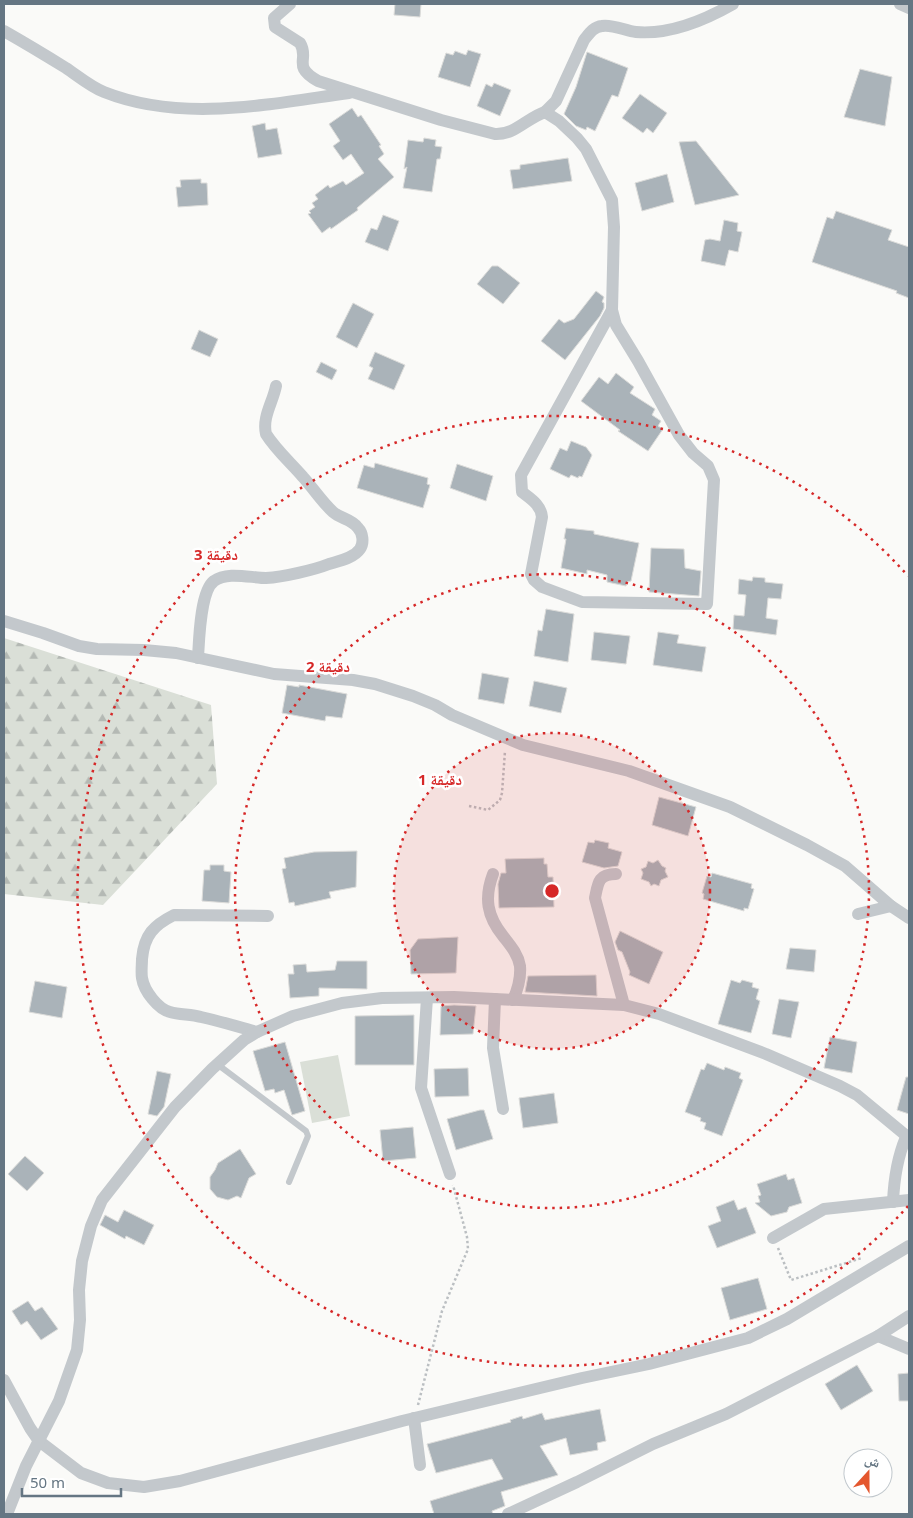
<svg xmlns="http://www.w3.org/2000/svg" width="913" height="1518" font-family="'Noto Sans','Noto Naskh Arabic',sans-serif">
	<defs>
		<pattern id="forest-firs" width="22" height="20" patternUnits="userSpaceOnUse" patternTransform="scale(1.25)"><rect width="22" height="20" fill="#dadfd7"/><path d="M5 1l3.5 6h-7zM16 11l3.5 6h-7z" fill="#b4b9b4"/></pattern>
	</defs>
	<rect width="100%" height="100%" fill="#fafaf8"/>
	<path fill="url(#forest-firs)" d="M 4,638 L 211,705 L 217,784 L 103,905 L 4,894 Z"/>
	<path fill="#dadfd7" d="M 338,1055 L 350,1116 L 312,1123 L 300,1062 Z"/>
	<g fill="#aab3b9" stroke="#dcdcda">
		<path d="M 395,4 L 421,4 L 420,17 L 394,15 Z"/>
		<path d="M 468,50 L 481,54 L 470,87 L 438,77 L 446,53 L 453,55 L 455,51 L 466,55 Z"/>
		<path d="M 587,52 L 628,68 L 618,97 L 612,95 L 595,131 L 587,127 L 586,130 L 576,126 L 564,114 L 576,87 Z"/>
		<path d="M 860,69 L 892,77 L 885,126 L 844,117 Z"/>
		<path d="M 494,83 L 511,90 L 500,116 L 477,106 L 486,84 L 492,87 Z"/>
		<path d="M 640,94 L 667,113 L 653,133 L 647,128 L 643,133 L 622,118 Z"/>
		<path d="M 352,108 L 358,117 L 361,115 L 381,145 L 379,146 L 384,154 L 378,159 L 394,177 L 357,208 L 358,210 L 331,229 L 330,227 L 322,233 L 308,214 L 311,213 L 309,211 L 315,207 L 312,203 L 318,199 L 315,195 L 328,185 L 330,188 L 343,181 L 346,185 L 364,173 L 351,154 L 343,160 L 333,146 L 340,141 L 329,124 Z"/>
		<path d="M 265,123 L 266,130 L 277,128 L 282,154 L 258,158 L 252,126 Z"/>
		<path d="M 424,138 L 436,140 L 435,146 L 442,147 L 440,159 L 437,159 L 432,192 L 403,188 L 407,167 L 404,169 L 408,140 L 423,142 Z"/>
		<path d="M 696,141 L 739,195 L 695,205 L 679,142 Z"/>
		<path d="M 568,158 L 572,181 L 513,189 L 510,170 L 520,169 L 520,165 Z"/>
		<path d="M 667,174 L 674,202 L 642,211 L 635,183 Z"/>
		<path d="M 201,179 L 201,183 L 207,183 L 208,205 L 178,207 L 176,187 L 181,187 L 180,180 Z"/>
		<path d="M 836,211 L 892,230 L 888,240 L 909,247 L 909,298 L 896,293 L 897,291 L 812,262 L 827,217 L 833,219 Z"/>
		<path d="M 383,215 L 399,221 L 388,251 L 365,242 L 371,228 L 377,230 Z"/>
		<path d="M 724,220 L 738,223 L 737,231 L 742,232 L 738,252 L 729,250 L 725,266 L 701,261 L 705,240 L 710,239 L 720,241 Z"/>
		<path d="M 492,266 L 498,266 L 520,283 L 503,304 L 477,284 Z"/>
		<path d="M 596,291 L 604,297 L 602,302 L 604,303 L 604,308 L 600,316 L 565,360 L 541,341 L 559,319 L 564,323 L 574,319 Z"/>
		<path d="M 353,303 L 374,314 L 357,348 L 336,337 Z"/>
		<path d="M 199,330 L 218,339 L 210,357 L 191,349 Z"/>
		<path d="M 375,352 L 405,365 L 394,390 L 368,379 L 373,368 L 369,366 Z"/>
		<path d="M 321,362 L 337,370 L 332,380 L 316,372 Z"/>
		<path d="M 616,373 L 634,387 L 630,393 L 655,409 L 652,415 L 661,421 L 658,426 L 663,429 L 648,451 L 618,431 L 620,430 L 581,401 L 599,377 L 608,384 Z"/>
		<path d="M 571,441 L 586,447 L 592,455 L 582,477 L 579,476 L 578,478 L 571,475 L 569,478 L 550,469 L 560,448 L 567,451 Z"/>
		<path d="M 375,463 L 428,478 L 427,484 L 430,485 L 423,508 L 357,488 L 364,465 L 374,468 Z"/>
		<path d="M 457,464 L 493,476 L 486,501 L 450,488 Z"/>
		<path d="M 566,528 L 594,531 L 594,534 L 639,543 L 631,581 L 627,582 L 626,586 L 607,582 L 607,575 L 587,570 L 587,574 L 561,568 L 566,539 L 564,539 Z"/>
		<path d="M 651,548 L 684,549 L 685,568 L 701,571 L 699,596 L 649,592 Z"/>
		<path d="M 753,577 L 765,578 L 765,582 L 783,584 L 781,599 L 768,598 L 766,618 L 778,620 L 776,635 L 733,629 L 734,615 L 744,616 L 746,595 L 738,594 L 739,579 L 752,581 Z"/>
		<path d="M 546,609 L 574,614 L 568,662 L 534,656 L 538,630 L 542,631 Z"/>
		<path d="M 594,632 L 630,636 L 626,664 L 591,660 Z"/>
		<path d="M 658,632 L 679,635 L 677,643 L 706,647 L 702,672 L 653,665 Z"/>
		<path d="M 482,673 L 509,678 L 504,704 L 478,699 Z"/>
		<path d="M 534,681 L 567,688 L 561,713 L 529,706 Z"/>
		<path d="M 287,685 L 299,687 L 299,685 L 347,694 L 342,718 L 326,716 L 325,721 L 282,713 Z"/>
		<path d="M 659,797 L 696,807 L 688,836 L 652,825 Z"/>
		<path d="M 595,840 L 609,843 L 608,848 L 622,852 L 618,866 L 604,868 L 582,862 L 588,842 L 594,843 Z"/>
		<path d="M 357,851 L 356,887 L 329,892 L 331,898 L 295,906 L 294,902 L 289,903 L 282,869 L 286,868 L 284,858 L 314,852 Z"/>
		<path d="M 544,858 L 544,864 L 547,864 L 548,877 L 553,877 L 554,907 L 499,908 L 498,884 L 501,873 L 506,873 L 505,859 Z"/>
		<path d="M 658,860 L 662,866 L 666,868 L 665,871 L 668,877 L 661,880 L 659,886 L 654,884 L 651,886 L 649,882 L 641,879 L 643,873 L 641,869 L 646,867 L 648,861 L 653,863 Z"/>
		<path d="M 210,865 L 224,865 L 224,871 L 231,872 L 229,903 L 202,901 L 204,870 L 210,870 Z"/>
		<path d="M 712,873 L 752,884 L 751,888 L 754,889 L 748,909 L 744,908 L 744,911 L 703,899 L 704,894 L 702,893 L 707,876 L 711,877 Z"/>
		<path d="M 620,931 L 663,952 L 649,984 L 629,975 L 630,972 L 622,952 L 618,950 L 615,942 Z"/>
		<path d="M 458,937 L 456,973 L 411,974 L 410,950 L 418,939 Z"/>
		<path d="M 790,948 L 816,950 L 814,972 L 786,969 Z"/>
		<path d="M 337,961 L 367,961 L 367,989 L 319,988 L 319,996 L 290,998 L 288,974 L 294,974 L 293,965 L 306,964 L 307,972 L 335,970 Z"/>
		<path d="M 596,975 L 597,996 L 525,992 L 528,976 Z"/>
		<path d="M 731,980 L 740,983 L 742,980 L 753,983 L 752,987 L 759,989 L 756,999 L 760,1001 L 751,1033 L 718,1024 Z"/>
		<path d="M 35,981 L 67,987 L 62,1018 L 29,1012 Z"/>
		<path d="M 779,999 L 799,1002 L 791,1038 L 772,1034 Z"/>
		<path d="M 454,1005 L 476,1006 L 473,1034 L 440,1035 L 441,1006 Z"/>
		<path d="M 414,1015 L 414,1065 L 355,1065 L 355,1016 Z"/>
		<path d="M 830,1037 L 857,1042 L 852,1073 L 824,1068 Z"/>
		<path d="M 285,1042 L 305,1111 L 292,1115 L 284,1090 L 275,1093 L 274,1089 L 265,1091 L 253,1051 Z"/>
		<path d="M 707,1063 L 724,1070 L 725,1067 L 741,1073 L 739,1078 L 743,1080 L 722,1136 L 704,1129 L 706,1123 L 700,1121 L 701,1118 L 685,1112 L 701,1069 L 704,1070 Z"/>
		<path d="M 468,1068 L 469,1096 L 435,1097 L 434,1069 Z"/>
		<path d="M 157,1071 L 171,1074 L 164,1107 L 157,1116 L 148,1114 Z"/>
		<path d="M 906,1077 L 909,1077 L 909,1114 L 897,1110 Z"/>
		<path d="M 554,1093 L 558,1123 L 523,1128 L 519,1098 Z"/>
		<path d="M 480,1110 L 484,1110 L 493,1139 L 456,1150 L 447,1119 Z"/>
		<path d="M 413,1127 L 416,1158 L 383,1161 L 380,1130 Z"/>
		<path d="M 240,1149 L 256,1174 L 249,1178 L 241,1198 L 237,1196 L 228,1200 L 217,1197 L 210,1189 L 210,1177 L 215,1170 L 218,1163 Z"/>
		<path d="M 25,1156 L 44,1173 L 27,1191 L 8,1174 Z"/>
		<path d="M 786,1174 L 788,1180 L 794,1178 L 802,1203 L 789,1207 L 787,1212 L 771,1216 L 755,1203 L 760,1202 L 758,1196 L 761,1195 L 757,1184 Z"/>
		<path d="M 734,1200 L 738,1210 L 746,1207 L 756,1233 L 717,1248 L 708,1226 L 721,1221 L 716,1207 Z"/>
		<path d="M 124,1210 L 154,1225 L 144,1245 L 126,1236 L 125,1239 L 100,1225 L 105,1215 L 118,1222 Z"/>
		<path d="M 758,1278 L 767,1309 L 730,1320 L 721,1288 Z"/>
		<path d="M 28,1301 L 35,1311 L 42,1307 L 58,1329 L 41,1340 L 27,1321 L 21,1325 L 12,1311 Z"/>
		<path d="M 857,1365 L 873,1391 L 841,1410 L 825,1384 Z"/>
		<path d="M 909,1373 L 909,1401 L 899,1401 L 898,1374 Z"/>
		<path d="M 600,1409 L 606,1441 L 597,1443 L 598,1450 L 570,1455 L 566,1438 L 540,1446 L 558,1475 L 501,1492 L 505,1506 L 492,1511 L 493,1514 L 434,1514 L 430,1501 L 503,1479 L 492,1459 L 436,1473 L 427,1444 L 511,1422 L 510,1420 L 522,1416 L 523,1419 L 542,1413 L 545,1420 Z"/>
	</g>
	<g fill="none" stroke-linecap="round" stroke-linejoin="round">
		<g stroke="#bbbfc2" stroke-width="2.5" stroke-dasharray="2.5 2.5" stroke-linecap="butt">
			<path d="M 469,806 L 488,810 L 500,800 L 502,793 L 505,751"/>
			<path d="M 778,1248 L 791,1280 L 862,1258"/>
			<path d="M 418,1405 L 442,1311 L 468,1249 L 467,1237 L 453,1185"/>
		</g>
		<path stroke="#c3c8cc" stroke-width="6" d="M 217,1064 L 306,1131 L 308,1136 L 289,1182"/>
		<g stroke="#c3c8cc" stroke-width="12">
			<path d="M 290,4 L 274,18 L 275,27 L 300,43 C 310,59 291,66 318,81 L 441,120 L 495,134 C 515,135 527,118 545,112 L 559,121 L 577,138 L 586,149 L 612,200 L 614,227 L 612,310 L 616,325 L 638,361 L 679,435 L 693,453 L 708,466 L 714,480 L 707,604 L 582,602 L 542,587 L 534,580 L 531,574 L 542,517 C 541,505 531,499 522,492 L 521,475 L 612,310"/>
			<path d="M 900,4 L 909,8"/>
			<path d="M 4,31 C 25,43 45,55 66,68 C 78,76 91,87 104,92 C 182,123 269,104 349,93"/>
			<path d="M 545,112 L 556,101 L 584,40 C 589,34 593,27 602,26 C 612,24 626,31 636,32 C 670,35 705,20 733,4"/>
			<path d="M 4,621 L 43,633 L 79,646 L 97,649 L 144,650 L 176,653 L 274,674 L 353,680 L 375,684 L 413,696 L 435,705 L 452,715 L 523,745 L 629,771 L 730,807 L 807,845 L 845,866 L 891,906 L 909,918"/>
			<path d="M 198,658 C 199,642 200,591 214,581 C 227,571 251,578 266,578 C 283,577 314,570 329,564 C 339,561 354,558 360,549 C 364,543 363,533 358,528 C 352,519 341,519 333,512 C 322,502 313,488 303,477 C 291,463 276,450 266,434 C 262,417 273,402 276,386"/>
			<path d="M 493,874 C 484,898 487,916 503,936 C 510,945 518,954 520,966 C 521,978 518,989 513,1000"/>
			<path d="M 616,874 C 598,874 598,883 595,898 L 624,1005"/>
			<path d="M 858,914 L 891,906"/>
			<path d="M 427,998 L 421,1088 L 450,1174"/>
			<path d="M 495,999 L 493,1048 L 503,1109"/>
			<path d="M 257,1032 C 238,1027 220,1021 201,1017 C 191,1014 180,1015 170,1012 C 158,1009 144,991 142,978 C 141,972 142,965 142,959 C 144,935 154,925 174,915 L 268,916"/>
			<path d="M 893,1202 C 894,1179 897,1158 906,1137"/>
			<path d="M 773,1238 L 824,1209 L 909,1200"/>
			<path d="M 878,1336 L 909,1349"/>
			<path d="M 4,1380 L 30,1428 L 39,1441 L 81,1473 L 108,1483 L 144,1487 L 180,1481 L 402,1421 L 582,1378 L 649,1364 L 748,1338 L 787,1319 L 909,1246"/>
			<path d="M 414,1418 L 420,1465"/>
			<path d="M 7,1514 L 26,1466 L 59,1401 L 77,1350 L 80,1320 L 79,1290 L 82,1261 L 91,1226 L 102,1200 L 175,1107 L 212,1069 L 244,1040 L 257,1032 L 293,1016 L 342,1003 L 382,998 L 454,997 L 624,1005 L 659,1014 L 766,1054 L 840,1086 L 857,1095 L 909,1138"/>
			<path d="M 508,1514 L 577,1482 L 653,1444 L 726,1414 L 878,1336 L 909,1316"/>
		</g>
	</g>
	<circle cx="552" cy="891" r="158" fill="#d62828" fill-opacity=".12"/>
	<g fill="none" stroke="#d62828" stroke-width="2.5" stroke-dasharray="2.5 5">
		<circle cx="552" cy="891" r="158"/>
		<circle cx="552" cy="891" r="317"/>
		<path d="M908 1206A475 475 0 1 1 908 576"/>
	</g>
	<circle cx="552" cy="891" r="8" fill="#d62828" stroke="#fff" stroke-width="2.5"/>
	<g font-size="15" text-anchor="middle" font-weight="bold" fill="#d62828" stroke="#fff" stroke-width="5" stroke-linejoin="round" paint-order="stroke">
		<text x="216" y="560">3 دقيقة</text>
		<text x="328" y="672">2 دقيقة</text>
		<text x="440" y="785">1 دقيقة</text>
	</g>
	<rect width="913" height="1518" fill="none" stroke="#657683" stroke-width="10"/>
	<g transform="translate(868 1473) rotate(21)"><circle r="24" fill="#ffffff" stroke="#c1c8cd"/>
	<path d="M0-4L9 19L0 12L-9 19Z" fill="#e4572e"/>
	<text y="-8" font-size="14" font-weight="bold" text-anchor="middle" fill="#657683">ش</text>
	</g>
	<path d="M22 1488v8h99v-8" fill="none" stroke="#657683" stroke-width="2.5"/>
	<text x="30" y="1488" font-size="15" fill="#657683" stroke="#ffffff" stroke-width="4" paint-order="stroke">50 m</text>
</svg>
